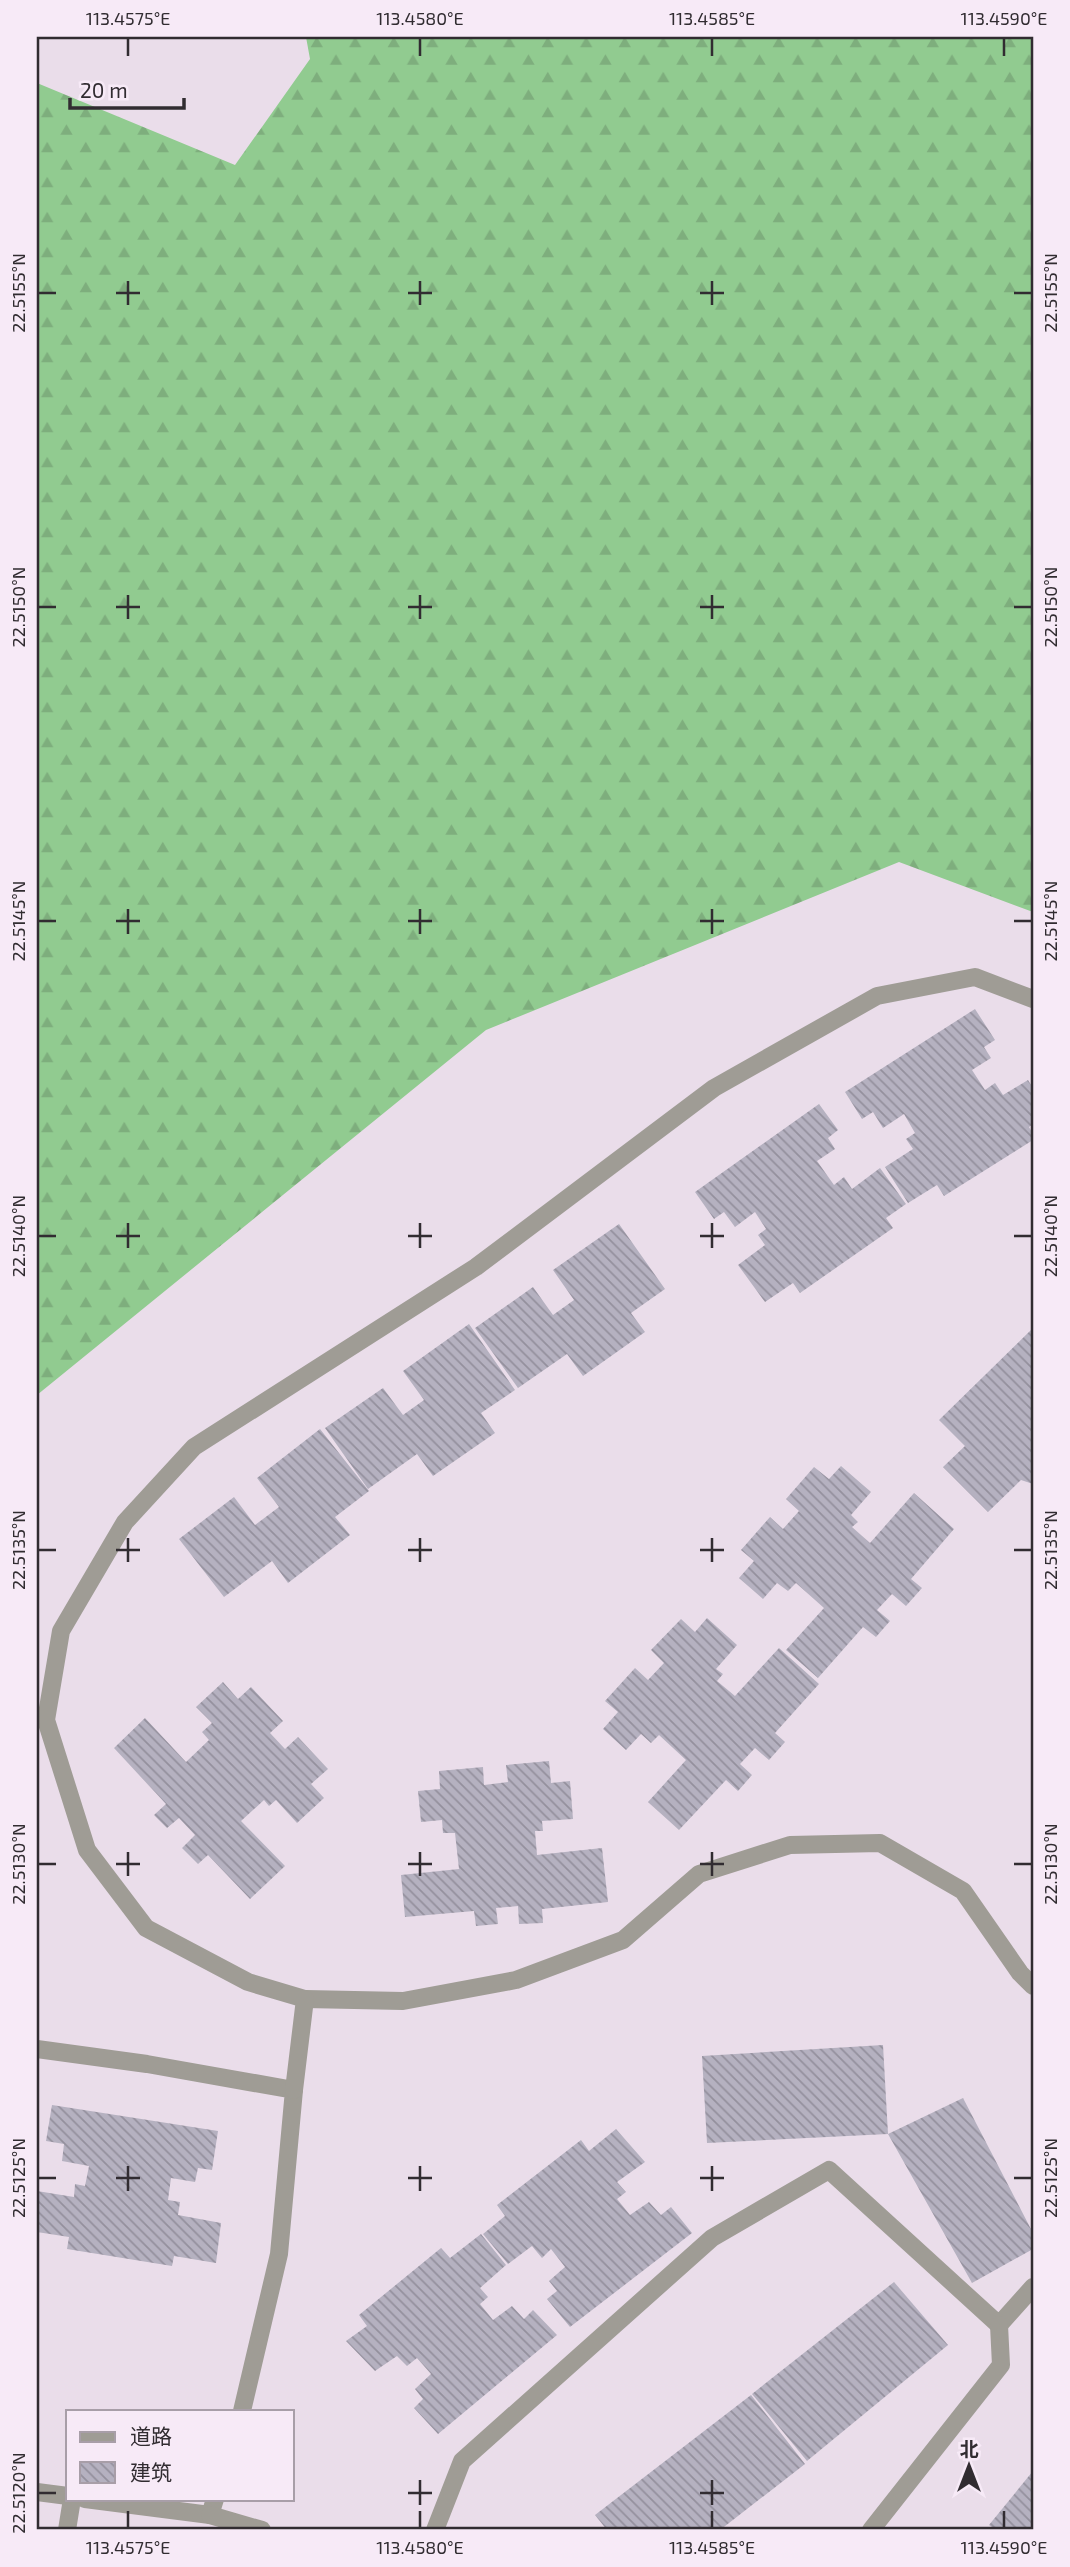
<svg xmlns="http://www.w3.org/2000/svg" width="1070" height="2567" font-family="'Exo 2','Noto Sans SC',sans-serif">
	<defs>
		<pattern id="forest-firs" width="22" height="20" patternUnits="userSpaceOnUse" patternTransform="scale(1.75)"><rect width="22" height="20" fill="#91cb90"/><path d="M5 1l3.5 6h-7zM16 11l3.5 6h-7z" fill="#7eae7d"/></pattern>
		<pattern id="building-back-hatch" width="6" height="6" patternUnits="userSpaceOnUse" patternTransform="scale(1.75)"><rect width="6" height="6" fill="#b5b1c0"/><path d="M-1 5l2 2M0 0l6 6M5-1l2 2" fill="none" stroke="#94909d"/></pattern>
	</defs>
	<rect width="100%" height="100%" fill="#eaddea"/>
	<path fill="url(#forest-firs)" d="M 306,37 L 1033,37 L 1033,912 L 899,862 L 486,1030 L 37,1395 L 37,83 L 235,165 L 310,59 Z"/>
	<g fill="url(#building-back-hatch)">
		<path d="M 975,1009 L 995,1040 L 984,1047 L 991,1058 L 972,1070 L 985,1090 L 995,1083 L 1003,1095 L 1028,1080 L 1033,1088 L 1033,1124 L 1029,1127 L 1033,1134 L 1033,1140 L 944,1196 L 937,1185 L 908,1203 L 885,1167 L 913,1149 L 906,1139 L 915,1133 L 904,1114 L 883,1128 L 873,1112 L 862,1119 L 845,1092 Z"/>
		<path d="M 819,1104 L 838,1130 L 828,1138 L 835,1149 L 817,1161 L 834,1185 L 844,1177 L 852,1189 L 880,1168 L 906,1204 L 886,1218 L 893,1228 L 800,1293 L 793,1283 L 765,1302 L 738,1265 L 765,1245 L 758,1235 L 766,1229 L 755,1212 L 735,1227 L 724,1212 L 714,1219 L 695,1192 Z"/>
		<path d="M 619,1224 L 665,1289 L 631,1313 L 645,1332 L 583,1376 L 567,1354 L 518,1388 L 475,1328 L 533,1287 L 553,1315 L 574,1300 L 553,1270 Z"/>
		<path d="M 469,1324 L 515,1390 L 481,1413 L 495,1433 L 433,1476 L 417,1454 L 368,1489 L 325,1428 L 383,1388 L 403,1415 L 424,1400 L 403,1371 Z"/>
		<path d="M 1033,1328 L 1033,1484 L 1021,1480 L 988,1512 L 943,1467 L 965,1446 L 939,1420 Z"/>
		<path d="M 320,1429 L 369,1491 L 335,1517 L 350,1535 L 288,1583 L 272,1561 L 224,1597 L 179,1539 L 234,1497 L 255,1525 L 279,1507 L 257,1478 Z"/>
		<path d="M 841,1466 L 871,1492 L 851,1515 L 858,1522 L 852,1527 L 870,1543 L 914,1493 L 954,1529 L 911,1579 L 922,1588 L 906,1606 L 892,1594 L 877,1610 L 890,1621 L 876,1637 L 863,1627 L 818,1678 L 786,1650 L 824,1608 L 796,1583 L 788,1591 L 777,1583 L 763,1599 L 739,1578 L 754,1561 L 741,1550 L 770,1517 L 783,1529 L 799,1511 L 786,1499 L 814,1467 L 829,1479 Z"/>
		<path d="M 707,1618 L 737,1645 L 716,1669 L 723,1674 L 717,1681 L 735,1696 L 779,1648 L 819,1684 L 775,1733 L 785,1742 L 769,1760 L 755,1748 L 740,1764 L 752,1775 L 738,1791 L 726,1780 L 679,1830 L 648,1802 L 686,1760 L 659,1735 L 651,1743 L 641,1734 L 626,1750 L 603,1729 L 618,1712 L 605,1701 L 635,1668 L 648,1680 L 664,1663 L 651,1650 L 681,1619 L 695,1632 Z"/>
		<path d="M 223,1682 L 238,1699 L 251,1687 L 283,1721 L 270,1733 L 285,1749 L 298,1737 L 328,1769 L 311,1784 L 324,1798 L 297,1823 L 276,1800 L 269,1806 L 264,1800 L 241,1821 L 285,1866 L 250,1899 L 208,1855 L 198,1864 L 182,1848 L 195,1835 L 179,1818 L 167,1828 L 154,1815 L 166,1804 L 114,1748 L 145,1718 L 186,1762 L 209,1740 L 202,1732 L 212,1723 L 196,1707 Z"/>
		<path d="M 549,1761 L 551,1783 L 570,1781 L 573,1819 L 542,1821 L 543,1831 L 535,1831 L 537,1855 L 602,1848 L 608,1902 L 542,1909 L 543,1923 L 519,1924 L 518,1906 L 496,1908 L 498,1924 L 476,1926 L 474,1911 L 405,1917 L 401,1875 L 459,1869 L 455,1833 L 443,1833 L 442,1820 L 421,1822 L 418,1791 L 440,1789 L 439,1771 L 483,1767 L 484,1785 L 508,1782 L 506,1765 Z"/>
		<path d="M 883,2045 L 888,2134 L 963,2098 L 1033,2233 L 1033,2249 L 972,2283 L 888,2134 L 707,2143 L 702,2056 Z"/>
		<path d="M 52,2105 L 218,2131 L 212,2170 L 198,2168 L 195,2182 L 171,2178 L 168,2200 L 180,2202 L 178,2215 L 221,2223 L 216,2263 L 174,2256 L 172,2266 L 67,2249 L 69,2237 L 37,2232 L 37,2191 L 74,2197 L 75,2184 L 85,2186 L 89,2166 L 62,2161 L 64,2144 L 46,2141 Z"/>
		<path d="M 616,2129 L 645,2162 L 617,2182 L 626,2192 L 617,2199 L 630,2215 L 649,2202 L 661,2215 L 671,2207 L 692,2233 L 570,2327 L 547,2299 L 557,2291 L 549,2281 L 565,2267 L 551,2249 L 542,2258 L 532,2246 L 508,2264 L 483,2234 L 505,2216 L 497,2205 L 581,2140 L 589,2151 Z"/>
		<path d="M 481,2234 L 506,2265 L 480,2288 L 488,2297 L 480,2304 L 493,2320 L 512,2306 L 524,2319 L 533,2310 L 557,2335 L 438,2434 L 414,2408 L 423,2399 L 415,2389 L 431,2374 L 417,2358 L 407,2366 L 397,2356 L 375,2371 L 346,2341 L 367,2326 L 359,2315 L 441,2248 L 450,2258 Z"/>
		<path d="M 894,2282 L 948,2345 L 807,2461 L 752,2394 Z"/>
		<path d="M 751,2395 L 805,2464 L 720,2530 L 607,2530 L 595,2515 Z"/>
		<path d="M 1033,2471 L 1033,2530 L 996,2530 L 989,2525 Z"/>
	</g>
	<g fill="none" stroke-linecap="round" stroke-linejoin="round">
		<g stroke="#9f9c95" stroke-width="18">
			<path d="M 305,1999 L 403,2001 L 516,1980 L 623,1940 L 699,1874 L 790,1845 L 880,1843 L 963,1891 L 1020,1973 L 1033,1986"/>
			<path d="M 37,2049 L 147,2064 L 294,2090 L 279,2254 L 242,2411"/>
			<path d="M 294,2090 L 305,1999 L 248,1982 L 146,1928 L 87,1850 L 46,1720 L 61,1631 L 125,1522 L 194,1447 L 476,1267 L 714,1088 L 877,996 L 975,977 L 1033,999"/>
			<path d="M 37,2492 L 68,2496"/>
			<path d="M 85,2499 L 210,2515 L 215,2499"/>
			<path d="M 210,2515 L 262,2530"/>
			<path d="M 67,2530 L 72,2499"/>
			<path d="M 435,2530 L 462,2461 L 712,2238 L 829,2170 L 999,2325 L 1033,2287"/>
			<path d="M 871,2530 L 1001,2365 L 999,2325"/>
		</g>
	</g>
	<path fill="none" stroke="#312c31" stroke-width="2.5" d="M 128,38 L 128,56M 420,38 L 420,56M 712,38 L 712,56M 1004,38 L 1004,56M 128,281 L 128,305M 420,281 L 420,305M 712,281 L 712,305M 38,293 L 56,293M 116,293 L 140,293M 408,293 L 432,293M 700,293 L 724,293M 1014,293 L 1032,293M 128,595 L 128,619M 420,595 L 420,619M 712,595 L 712,619M 38,607 L 56,607M 116,607 L 140,607M 408,607 L 432,607M 700,607 L 724,607M 1014,607 L 1032,607M 128,909 L 128,934M 420,909 L 420,934M 712,909 L 712,934M 38,921 L 56,921M 116,921 L 140,921M 408,921 L 432,921M 700,921 L 724,921M 1014,921 L 1032,921M 128,1223 L 128,1248M 420,1223 L 420,1248M 712,1223 L 712,1248M 38,1236 L 56,1236M 116,1236 L 140,1236M 408,1236 L 432,1236M 700,1236 L 724,1236M 1014,1236 L 1032,1236M 128,1538 L 128,1562M 420,1538 L 420,1562M 712,1538 L 712,1562M 38,1550 L 56,1550M 116,1550 L 140,1550M 408,1550 L 432,1550M 700,1550 L 724,1550M 1014,1550 L 1032,1550M 128,1852 L 128,1876M 420,1852 L 420,1876M 712,1852 L 712,1876M 38,1864 L 56,1864M 116,1864 L 140,1864M 408,1864 L 432,1864M 700,1864 L 724,1864M 1014,1864 L 1032,1864M 128,2166 L 128,2191M 420,2166 L 420,2191M 712,2166 L 712,2191M 38,2178 L 56,2178M 116,2178 L 140,2178M 408,2178 L 432,2178M 700,2178 L 724,2178M 1014,2178 L 1032,2178M 420,2480 L 420,2505M 712,2480 L 712,2505M 38,2493 L 56,2493M 408,2493 L 432,2493M 700,2493 L 724,2493M 128,2511 L 128,2528M 420,2511 L 420,2528M 712,2511 L 712,2528M 1004,2511 L 1004,2528"/>
	<rect width="1070" height="2567" fill="none" stroke="#f7eaf7" stroke-width="77"/>
	<rect x="66" y="2410" width="228" height="91" fill="#f7eaf7" stroke="#a89ea8" stroke-width="2"/>
	<rect x="80" y="2432" width="35" height="10" fill="#9f9c95" stroke="#a89ea8" stroke-width="2"/>
	<text x="130" y="2444" font-size="21" fill="#312c31">道路</text>
	<rect x="80" y="2462" width="35" height="21" fill="url(#building-back-hatch)" stroke="#a89ea8" stroke-width="2"/>
	<text x="130" y="2480" font-size="21" fill="#312c31">建筑</text>
	<g transform="translate(969 2466)" stroke="#f7eaf7" stroke-width="5" paint-order="stroke">
	<path d="M0-5L12 26L0 18L-12 26Z" fill="#312c31"/>
	<text y="-10" font-size="19" font-weight="bold" text-anchor="middle" fill="#312c31">北</text>
	</g>
	<path d="M70 98v10h114v-10" fill="none" stroke="#312c31" stroke-width="3.5"/>
	<text x="80" y="98" font-size="21" fill="#312c31" stroke="#f7eaf7" stroke-width="5" paint-order="stroke">20 m</text>
	<rect x="38" y="38" width="994" height="2490" fill="none" stroke="#312c31" stroke-width="2.5"/>
	<g font-size="18" text-anchor="middle" fill="#312c31">
		<text x="128" y="25">113.4575°E</text>
		<text x="420" y="25">113.4580°E</text>
		<text x="712" y="25">113.4585°E</text>
		<text x="1004" y="25">113.4590°E</text>
		<text transform="translate(19 293) rotate(-90)" y="6">22.5155°N</text>
		<text transform="translate(1051 293) rotate(-90)" y="6">22.5155°N</text>
		<text transform="translate(19 607) rotate(-90)" y="6">22.5150°N</text>
		<text transform="translate(1051 607) rotate(-90)" y="6">22.5150°N</text>
		<text transform="translate(19 921) rotate(-90)" y="6">22.5145°N</text>
		<text transform="translate(1051 921) rotate(-90)" y="6">22.5145°N</text>
		<text transform="translate(19 1236) rotate(-90)" y="6">22.5140°N</text>
		<text transform="translate(1051 1236) rotate(-90)" y="6">22.5140°N</text>
		<text transform="translate(19 1550) rotate(-90)" y="6">22.5135°N</text>
		<text transform="translate(1051 1550) rotate(-90)" y="6">22.5135°N</text>
		<text transform="translate(19 1864) rotate(-90)" y="6">22.5130°N</text>
		<text transform="translate(1051 1864) rotate(-90)" y="6">22.5130°N</text>
		<text transform="translate(19 2178) rotate(-90)" y="6">22.5125°N</text>
		<text transform="translate(1051 2178) rotate(-90)" y="6">22.5125°N</text>
		<text transform="translate(19 2493) rotate(-90)" y="6">22.5120°N</text>
		<text x="128" y="2554">113.4575°E</text>
		<text x="420" y="2554">113.4580°E</text>
		<text x="712" y="2554">113.4585°E</text>
		<text x="1004" y="2554">113.4590°E</text>
	</g>
</svg>
